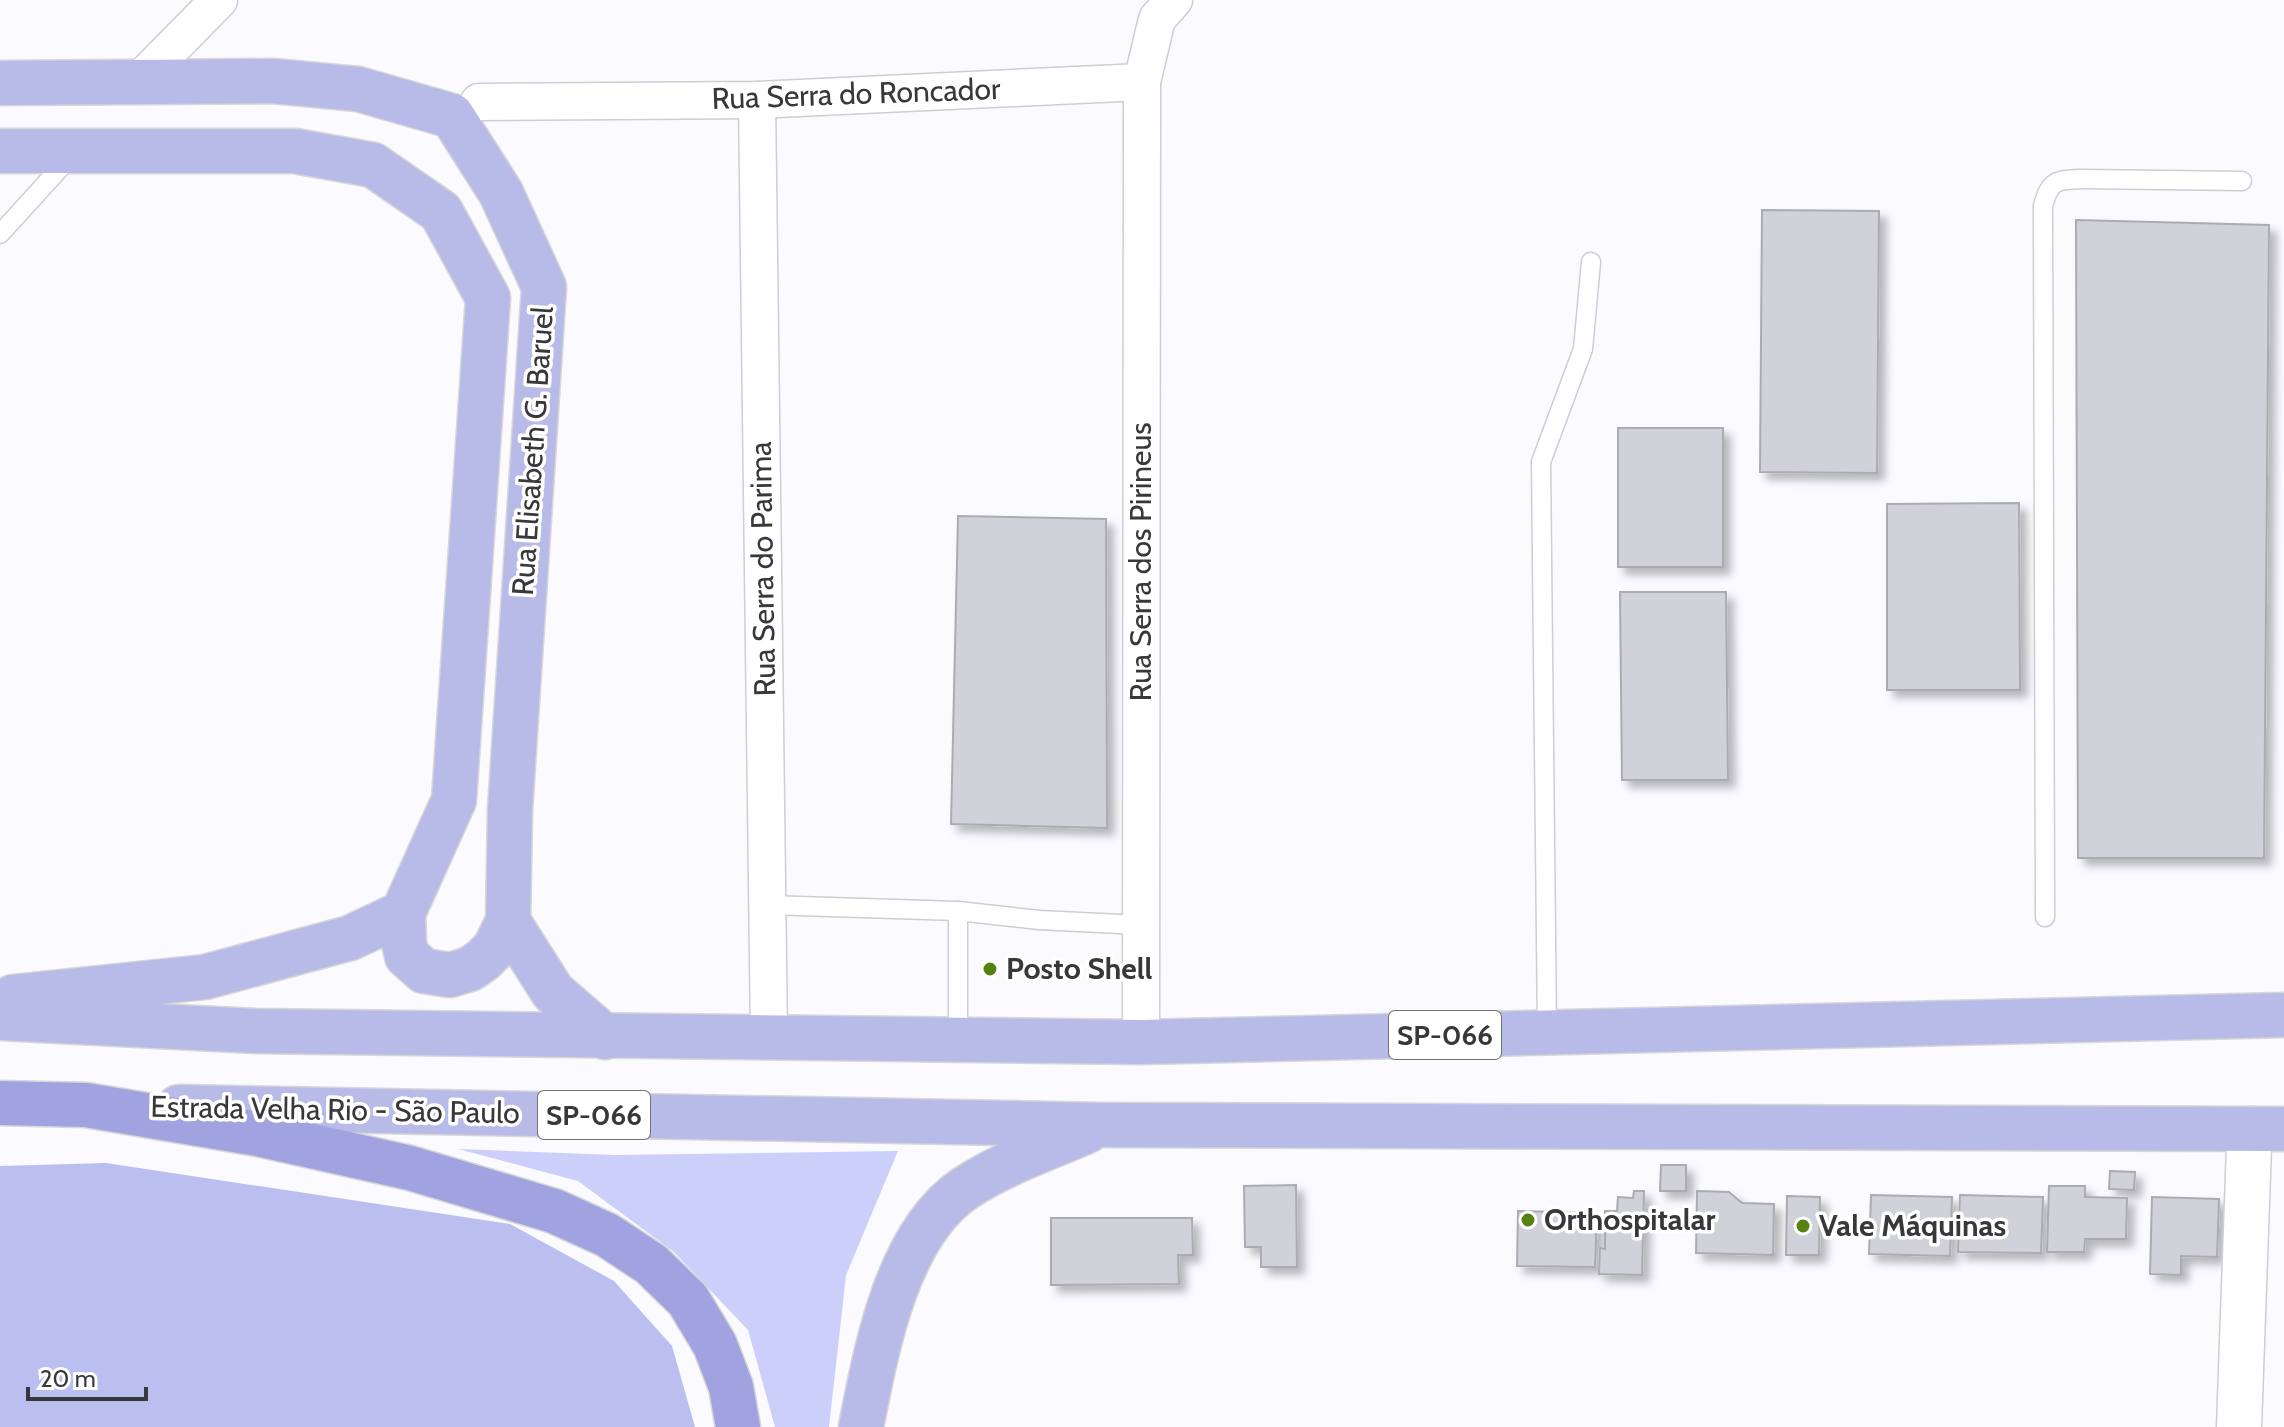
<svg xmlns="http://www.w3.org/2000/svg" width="2284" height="1427" font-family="Cabin,sans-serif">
	<defs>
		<filter id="shadow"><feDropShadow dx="7" dy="7" stdDeviation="4" flood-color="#0004"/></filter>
	</defs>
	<rect width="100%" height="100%" fill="#fafaff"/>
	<path fill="#cbcff9" d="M 458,1149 L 615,1155 L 898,1151 L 846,1275 L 829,1427 L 775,1427 L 748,1330 L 674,1252 L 578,1181 Z"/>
	<path fill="#bbbfef" d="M 106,1163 L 510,1224 L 614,1281 L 672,1346 L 695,1427 L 0,1427 L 0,1166 Z"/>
	<g fill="#d1d2d9" stroke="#abacb3" stroke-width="2" filter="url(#shadow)">
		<path d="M 1762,210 L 1879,211 L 1877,473 L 1760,472 Z"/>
		<path d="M 2076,220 L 2269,225 L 2264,858 L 2078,858 Z"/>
		<rect x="1618" y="428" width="105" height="139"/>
		<path d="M 2019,503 L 2020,690 L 1887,690 L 1887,504 Z"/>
		<path d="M 958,516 L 1106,519 L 1107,828 L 951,824 Z"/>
		<path d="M 1620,592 L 1726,592 L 1728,780 L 1622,780 Z"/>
		<path d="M 1661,1165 L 1686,1165 L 1686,1191 L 1660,1191 Z"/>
		<path d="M 2110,1171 L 2135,1172 L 2134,1190 L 2109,1189 Z"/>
		<path d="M 1296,1185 L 1297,1267 L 1261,1267 L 1261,1247 L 1245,1247 L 1244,1186 Z"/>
		<path d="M 2049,1186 L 2085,1186 L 2085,1197 L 2127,1198 L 2126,1239 L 2085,1239 L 2084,1252 L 2047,1252 Z"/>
		<path d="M 1634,1191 L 1644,1191 L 1642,1275 L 1599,1274 L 1600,1248 L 1605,1249 L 1605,1211 L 1617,1211 L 1618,1197 L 1633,1198 Z"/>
		<path d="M 1697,1191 L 1729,1192 L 1742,1203 L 1774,1204 L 1773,1255 L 1696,1253 Z"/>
		<path d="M 1871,1195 L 1952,1197 L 1950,1256 L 1869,1254 Z"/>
		<path d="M 1960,1195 L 2043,1197 L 2041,1253 L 1958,1252 Z"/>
		<path d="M 1787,1196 L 1820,1197 L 1819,1255 L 1786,1255 Z"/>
		<path d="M 2152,1197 L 2219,1199 L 2217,1257 L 2181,1256 L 2181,1275 L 2150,1274 Z"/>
		<path d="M 1518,1211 L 1597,1213 L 1595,1267 L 1517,1266 Z"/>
		<path d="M 1051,1218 L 1192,1218 L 1193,1255 L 1178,1255 L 1179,1284 L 1051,1285 Z"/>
	</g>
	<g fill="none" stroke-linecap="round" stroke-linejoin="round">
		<g stroke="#cdcdd5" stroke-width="21">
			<g id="service">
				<path d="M 0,234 L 71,156"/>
				<path d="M 767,905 L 958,911 L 1039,920 L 1141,925"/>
				<path d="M 958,911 L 958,1040"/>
				<path d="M 2045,917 L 2043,206 C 2050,180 2056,180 2082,179 L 2242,181"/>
				<path d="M 1547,1032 L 1541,462 L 1583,349 L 1591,262"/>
			</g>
		</g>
		<g stroke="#cdcdd5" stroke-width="39">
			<g id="minor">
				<path d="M 137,83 L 219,0"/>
				<path d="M 757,100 L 769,1037"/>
				<path d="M 479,102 L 757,100 L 1142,82"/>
				<path d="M 1141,1042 L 1142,82 L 1157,19 L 1174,0"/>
			</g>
		</g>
		<g stroke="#cdcdd5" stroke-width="47">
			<path id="tertiary" d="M 2239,1427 L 2249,1146 L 2252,1129"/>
		</g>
		<g stroke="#d7d7d8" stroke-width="47">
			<g id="primary">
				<path d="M 0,83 L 273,81 L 358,89 L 452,116 L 501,193 L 544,287 L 510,810 L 508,921 L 553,992 L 605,1037"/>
				<path d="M 0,151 L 295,151 L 373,165 L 441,212 L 488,298 L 454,800 L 403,913 L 404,943 L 407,956 L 424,971 L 450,975 L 470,969 L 483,960 L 495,948 L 508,921"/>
				<path d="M 13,997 L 205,977 L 350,938 L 403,913"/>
				<path d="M 0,1018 L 256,1031 L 1141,1042 L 2284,1015"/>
				<path d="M 179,1107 L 1102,1125 L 2284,1129"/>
				<path d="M 861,1427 C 876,1351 896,1236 964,1189 C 1001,1164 1046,1149 1087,1131"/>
			</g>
		</g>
		<g stroke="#d7d7d8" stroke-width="47">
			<path id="trunk" d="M 0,1103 L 86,1105 L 258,1134 L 410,1168 L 554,1211 L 607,1235 L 651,1264 L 688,1300 L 715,1345 L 731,1387 L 738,1427"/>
		</g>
		<use href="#service" stroke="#fff" stroke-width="18"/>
		<use href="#minor" stroke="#fff" stroke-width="36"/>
		<use href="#tertiary" stroke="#fff" stroke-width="44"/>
		<use href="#primary" stroke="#b8bae7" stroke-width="44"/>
		<use href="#trunk" stroke="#a0a3df" stroke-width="44"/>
	</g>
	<g fill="#548312" stroke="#fff" stroke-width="3">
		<circle cx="990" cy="969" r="8"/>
		<circle cx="1528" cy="1220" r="8"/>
		<circle cx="1803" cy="1226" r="8"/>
	</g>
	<g text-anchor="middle" stroke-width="7" stroke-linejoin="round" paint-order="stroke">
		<g fill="#fff" stroke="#747476" stroke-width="2">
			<rect x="1389" y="1011" width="112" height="48" rx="6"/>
			<rect x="538" y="1091" width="112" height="48" rx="6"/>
		</g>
		<g font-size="28" font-weight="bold" fill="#38383b">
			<text x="1445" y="1045">SP-066</text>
			<text x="594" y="1125">SP-066</text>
		</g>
		<g font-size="30" fill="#38383b" stroke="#fff">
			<text transform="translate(856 94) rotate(-2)" y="10">Rua Serra do Roncador</text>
			<text transform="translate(533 451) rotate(-86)" y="10">Rua Elisabeth G. Baruel</text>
			<text transform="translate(1141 562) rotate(-90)" y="10">Rua Serra dos Pirineus</text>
			<text transform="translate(763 569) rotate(-91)" y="10">Rua Serra do Parima</text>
			<text transform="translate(335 1110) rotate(1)" y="10">Estrada Velha Rio - São Paulo</text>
		</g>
		<g font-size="30" font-weight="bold" fill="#38383b" stroke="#fff" text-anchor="start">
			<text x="1006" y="979">Posto Shell</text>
			<text x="1544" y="1230">Orthospitalar</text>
			<text x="1819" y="1236">Vale Máquinas</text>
		</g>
	</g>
	<path d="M28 1387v12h118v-12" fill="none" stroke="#38383b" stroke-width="4"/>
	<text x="40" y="1387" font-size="24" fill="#38383b" stroke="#ffffff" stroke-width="6" paint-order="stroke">20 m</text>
</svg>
